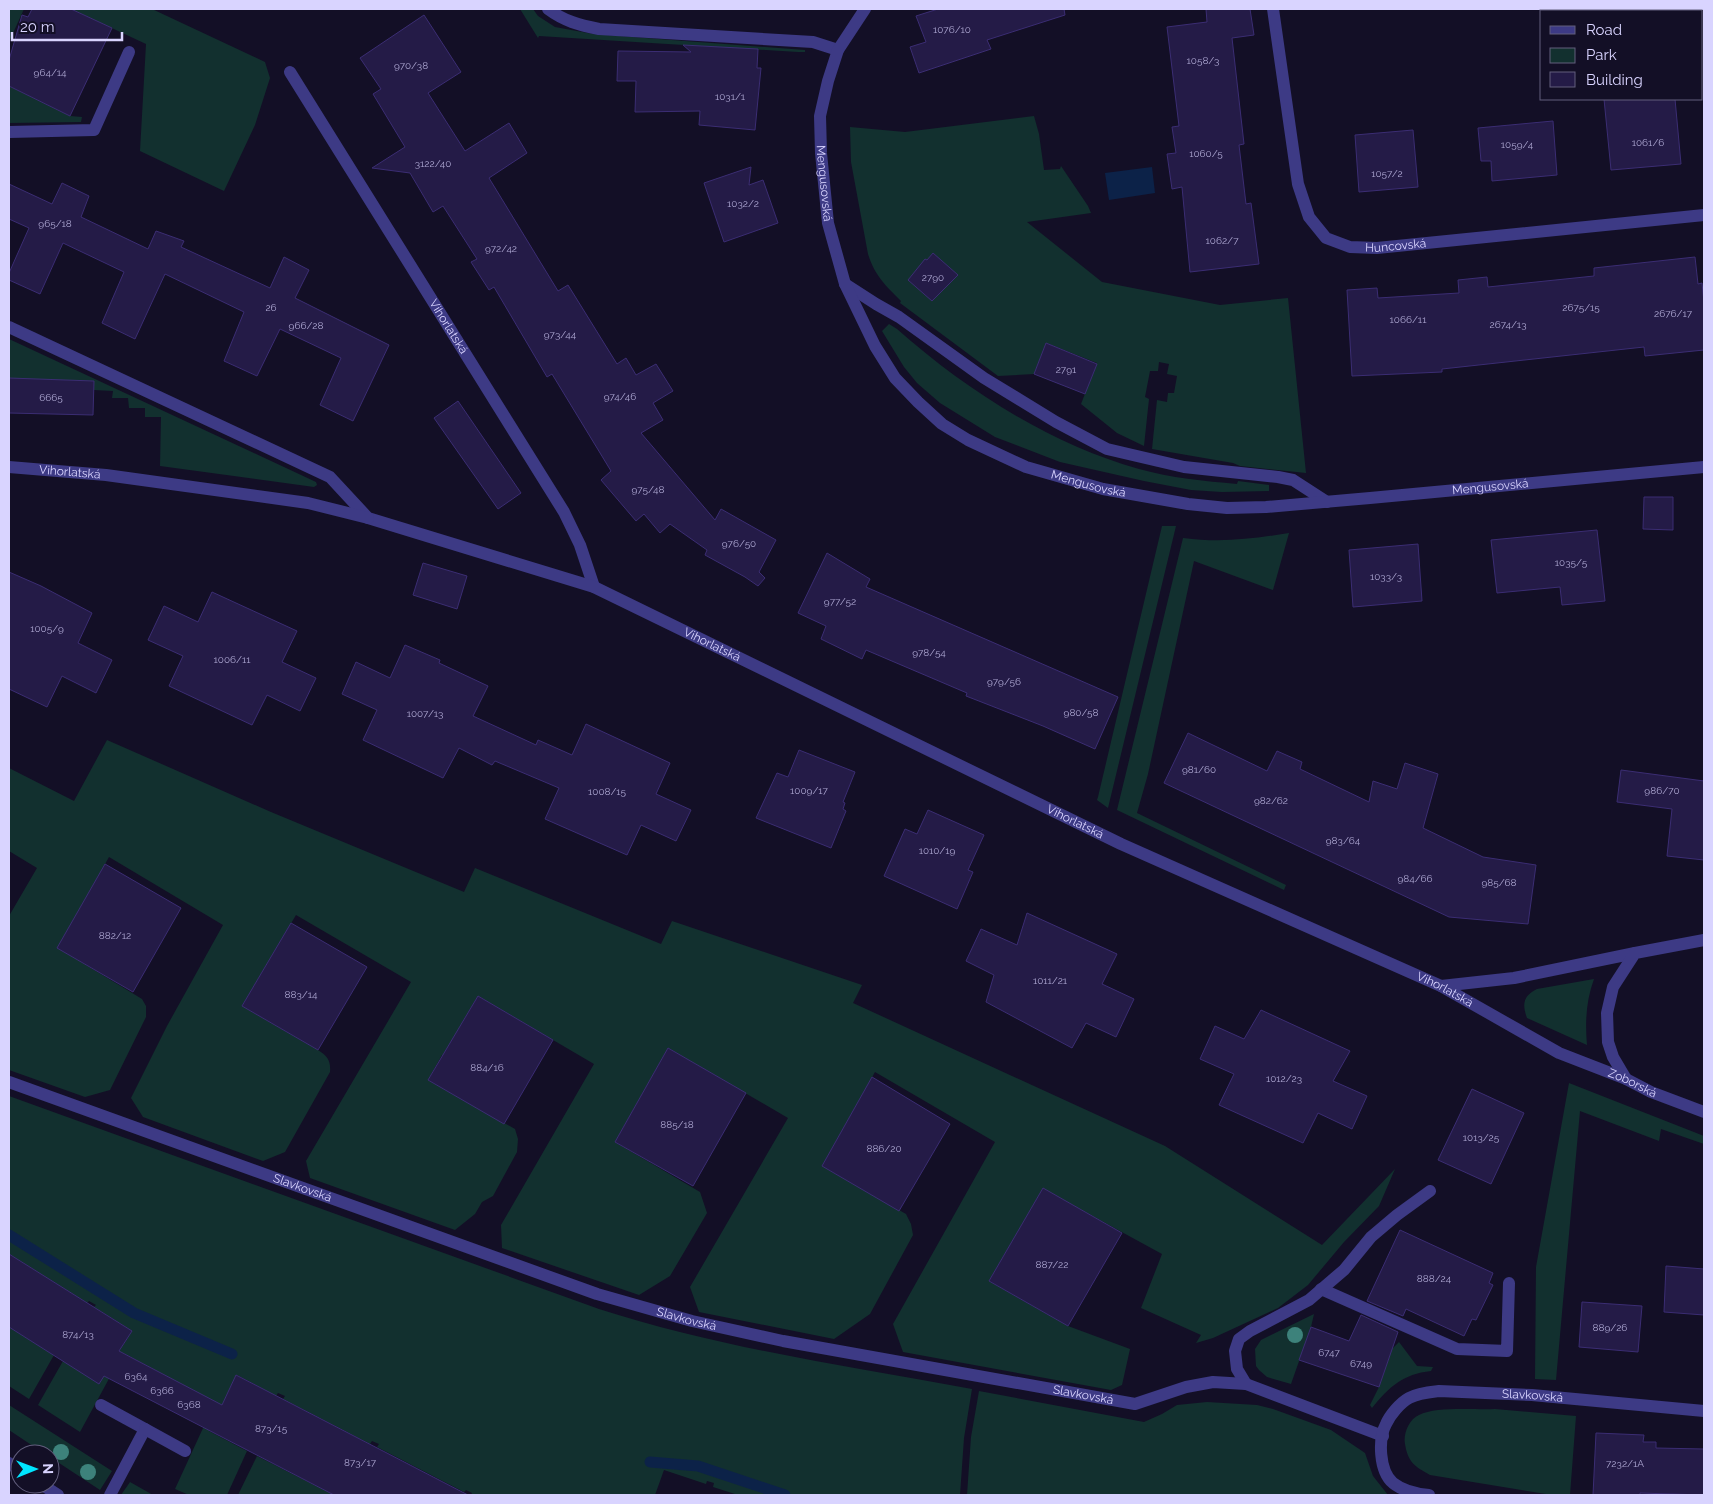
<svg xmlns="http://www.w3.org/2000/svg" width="1713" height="1504" font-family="Raleway,sans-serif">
	<rect width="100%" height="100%" fill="#130f26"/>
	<g fill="#12302f">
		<path d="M 9,9 L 24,9 L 9,42 Z"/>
		<path d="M 71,9 L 152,9 L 265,62 L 270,78 L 255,125 L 224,191 L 140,151 L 146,44 Z"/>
		<path d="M 520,9 L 533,9 L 538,16 L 555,27 L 593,34 L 805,50 L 805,52 L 798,52 L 539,36 L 538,38 Z"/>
		<path d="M 9,86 L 70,116 L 82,117 L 81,122 L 9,123 Z"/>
		<path d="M 1034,116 L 1039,134 L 1044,170 L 1060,169 L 1061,166 L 1088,206 L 1091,213 L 1027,222 L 1102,282 L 1220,305 L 1288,298 L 1306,473 L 1240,466 L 1233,463 L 1152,449 L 1157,400 L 1167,402 L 1168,393 L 1174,393 L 1177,376 L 1167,374 L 1169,364 L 1159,362 L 1158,371 L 1150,371 L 1145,397 L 1149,399 L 1144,446 L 1117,433 L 1081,404 L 1097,363 L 1046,343 L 1034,374 L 998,376 L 900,303 L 901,301 C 885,285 875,276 868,254 L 851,162 L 850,127 L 905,132 Z"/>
		<path d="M 889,324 L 897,329 C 966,390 1050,444 1139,469 C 1171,478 1204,481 1237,484 L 1238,481 L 1269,485 L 1269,491 L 1222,492 L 1191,490 L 1144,481 L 1060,462 L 995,437 L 940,403 L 917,383 L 904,367 L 882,331 Z"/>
		<path d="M 9,339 L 316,482 L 317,485 L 314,487 L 160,466 L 161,417 L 145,417 L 145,408 L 129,408 L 128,398 L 112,398 L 113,391 L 94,390 L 94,381 L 9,379 Z"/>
		<path d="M 1162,526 L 1176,526 L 1108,808 L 1097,800 L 1098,797 Z"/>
		<path d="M 1289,533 L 1273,590 L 1194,561 L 1148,774 L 1137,813 L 1286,885 L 1284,890 L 1117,810 L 1183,538 C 1222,543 1251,539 1289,533 Z"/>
		<path d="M 107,740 L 271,812 L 464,892 L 475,868 L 661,944 L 672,921 L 862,985 L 853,1003 L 1165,1146 L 1322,1245 L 1395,1169 L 1379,1206 L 1344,1242 L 1308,1285 L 1278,1308 L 1213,1338 L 1196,1343 L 1201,1335 L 1141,1308 L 1162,1254 L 1043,1189 L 989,1281 L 1068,1326 L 1130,1349 L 1122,1385 L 1111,1390 L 903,1352 L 893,1324 L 995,1142 L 875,1072 L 822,1166 L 906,1214 L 911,1224 L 913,1235 L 870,1314 L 834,1339 L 699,1312 L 690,1287 L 788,1118 L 668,1048 L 615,1142 L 700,1192 L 707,1213 L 670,1276 L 639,1295 L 502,1248 L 501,1225 L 594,1064 L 478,996 L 463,1021 L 468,1024 L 449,1058 L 442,1055 L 428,1080 L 515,1129 L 518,1139 L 517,1152 L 493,1196 L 482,1202 L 475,1214 L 455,1230 L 310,1178 L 306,1161 L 411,982 L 296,915 L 242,1006 L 318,1050 C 327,1056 331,1060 330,1072 L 285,1152 L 263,1161 L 143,1117 L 131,1098 L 167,1026 L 223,925 L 109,857 L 58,948 L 142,999 L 146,1006 L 146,1017 L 110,1090 L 85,1097 L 9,1070 L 9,916 L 37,868 L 9,851 L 9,768 L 74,801 Z"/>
		<path d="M 1594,979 C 1586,1001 1585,1022 1587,1045 L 1527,1018 C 1522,1004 1523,996 1537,989 Z"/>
		<path d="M 1569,1083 L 1704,1136 L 1704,1144 L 1661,1129 L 1659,1141 L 1580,1111 L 1556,1380 L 1535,1379 L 1536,1267 Z"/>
		<path d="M 9,1096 L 599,1309 C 720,1348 847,1366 972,1389 L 964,1438 L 960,1495 L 738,1495 L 713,1487 L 714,1483 L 707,1481 L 706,1484 L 664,1470 L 655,1495 L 471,1495 L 472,1493 L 466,1490 L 464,1492 L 377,1447 L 379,1444 L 372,1441 L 370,1444 L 283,1399 L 285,1396 L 278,1393 L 276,1396 L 237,1375 L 209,1431 L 247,1451 L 227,1495 L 189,1495 L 175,1489 L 215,1402 L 123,1353 L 80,1432 L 38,1405 L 63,1361 L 99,1383 L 132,1331 L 94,1307 L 96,1305 L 89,1301 L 87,1303 L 9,1254 Z"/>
		<path d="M 1314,1314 L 1311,1327 L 1291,1384 L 1267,1377 L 1259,1370 L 1256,1366 L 1255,1349 L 1261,1340 Z"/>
		<path d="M 9,1327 L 54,1355 L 29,1399 L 9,1386 Z"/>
		<path d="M 1399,1342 L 1417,1366 L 1433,1367 L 1431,1371 C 1403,1374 1389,1387 1372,1408 L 1370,1405 L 1379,1387 L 1390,1355 L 1387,1354 Z"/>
		<path d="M 979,1391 L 1144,1422 L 1162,1414 L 1177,1405 L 1207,1402 L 1257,1405 L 1273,1409 L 1331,1430 L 1365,1453 L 1373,1476 L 1388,1495 L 967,1495 L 971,1437 Z"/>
		<path d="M 9,1405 L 112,1471 L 100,1490 L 50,1457 L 50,1454 L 45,1454 L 9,1430 Z"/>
		<path d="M 1495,1409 L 1576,1416 L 1570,1495 L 1552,1495 L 1430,1475 C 1414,1466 1408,1462 1405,1444 C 1403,1434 1409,1419 1419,1415 C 1436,1406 1475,1410 1495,1409 Z"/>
		<path d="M 257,1456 L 334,1495 L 238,1495 Z"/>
		<path d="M 130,1482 L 153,1495 L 121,1495 Z"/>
	</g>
	<path fill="#0c2248" d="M 1152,167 L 1155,193 L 1109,200 L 1105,173 Z"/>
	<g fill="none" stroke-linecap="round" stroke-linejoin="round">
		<g stroke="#0c2248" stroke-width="11">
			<path d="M 9,1235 L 134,1313 L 232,1354"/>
			<path d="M 650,1462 L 698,1466 L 785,1495"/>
		</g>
	</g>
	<g fill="#241b47" stroke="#3b2d73">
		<path d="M 32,9 L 71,9 L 112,28 L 70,116 L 9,86 L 9,60 L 22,15 L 28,17 Z"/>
		<path d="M 938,9 L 1064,9 L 1065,15 L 987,40 L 991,49 L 919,73 L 910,47 L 926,42 L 916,16 Z"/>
		<path d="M 1206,9 L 1250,9 L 1254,35 L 1232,38 L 1244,144 L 1239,145 L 1246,204 L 1251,203 L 1259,264 L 1190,272 L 1182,187 L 1172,189 L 1167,154 L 1176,153 L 1172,127 L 1179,126 L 1167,27 L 1207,22 Z"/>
		<path d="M 424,15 L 461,72 L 428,93 L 465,151 L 509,123 L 527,153 L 489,178 L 558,291 L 568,285 L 617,364 L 626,358 L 636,375 L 656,364 L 673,391 L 653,403 L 663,420 L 641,433 L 715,520 L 721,509 L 776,540 L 759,572 L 765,578 L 758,586 L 745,577 L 705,555 L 707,550 L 670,524 L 660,533 L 644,514 L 636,521 L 601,480 L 611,471 L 552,374 L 547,377 L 494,287 L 489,290 L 471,262 L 477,259 L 443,206 L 433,212 L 410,173 L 372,168 L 405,147 L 373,94 L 381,89 L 360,58 Z"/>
		<path d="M 683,45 L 758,49 L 757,68 L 761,68 L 755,130 L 699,125 L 700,111 L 635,112 L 636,81 L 617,81 L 618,51 L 691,52 Z"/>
		<path d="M 1604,99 L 1675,99 L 1681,164 L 1611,170 Z"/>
		<path d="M 1553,121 L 1557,175 L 1492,181 L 1491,161 L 1481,161 L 1478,128 Z"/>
		<path d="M 1413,130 L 1418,187 L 1359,192 L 1355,135 Z"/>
		<path d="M 751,167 L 749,185 L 763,180 L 778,223 L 724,242 L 704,183 Z"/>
		<path d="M 62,183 L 89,196 L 81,217 L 148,249 L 156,231 L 184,241 L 181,247 L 270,288 L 284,257 L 309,270 L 295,298 L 389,345 L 353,421 L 320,405 L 341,358 L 280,329 L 257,376 L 224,361 L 244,312 L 165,274 L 135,339 L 102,323 L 124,272 L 63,243 L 40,294 L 9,280 L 9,273 L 29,228 L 9,219 L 9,184 L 52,204 Z"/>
		<path d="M 933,253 L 958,275 L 932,301 L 908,280 L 925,259 L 927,260 Z"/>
		<path d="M 1695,257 L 1698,284 L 1702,283 L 1704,302 L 1704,350 L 1645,356 L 1644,347 L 1442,369 L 1442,372 L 1352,376 L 1347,290 L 1377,288 L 1378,298 L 1459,293 L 1458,280 L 1487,277 L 1488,287 L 1594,276 L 1594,268 Z"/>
		<path d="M 1046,343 L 1097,364 L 1085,394 L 1034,374 Z"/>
		<path d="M 9,378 L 94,381 L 93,415 L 9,413 Z"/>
		<path d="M 458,401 L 521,493 L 498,509 L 434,418 Z"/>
		<path d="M 1644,497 L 1673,497 L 1673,530 L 1643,529 Z"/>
		<path d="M 1597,530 L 1605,601 L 1562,605 L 1560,587 L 1497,593 L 1491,540 Z"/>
		<path d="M 1418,544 L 1422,601 L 1353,607 L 1349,550 Z"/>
		<path d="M 827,553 L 870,579 L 866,587 L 1118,697 L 1095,749 L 1043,726 L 966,696 L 967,693 L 866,650 L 862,659 L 821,639 L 826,626 L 798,613 Z"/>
		<path d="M 423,563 L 467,576 L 457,609 L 413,595 Z"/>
		<path d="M 9,572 L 41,586 L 92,613 L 78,643 L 112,660 L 96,693 L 62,676 L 47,707 L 9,689 Z"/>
		<path d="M 212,592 L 297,631 L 282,662 L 316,678 L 300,711 L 267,695 L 252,725 L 169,686 L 183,656 L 148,640 L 164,606 L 198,622 Z"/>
		<path d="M 405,645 L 440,660 L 439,663 L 488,686 L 473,716 L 536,745 L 538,740 L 572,755 L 586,724 L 670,763 L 656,794 L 691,810 L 676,841 L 641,825 L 627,855 L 545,819 L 559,788 L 495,761 L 492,765 L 459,748 L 443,778 L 363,740 L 377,710 L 342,694 L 356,662 L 390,678 Z"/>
		<path d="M 1188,733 L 1267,771 L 1277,751 L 1302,762 L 1300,769 L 1369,802 L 1373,781 L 1397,789 L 1405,763 L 1438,774 L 1423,828 L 1483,857 L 1536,865 L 1528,924 L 1449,917 L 1164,783 Z"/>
		<path d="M 799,750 L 855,772 L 843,802 L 845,803 L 843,809 L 846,811 L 831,848 L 756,818 L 777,773 L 788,777 Z"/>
		<path d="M 1621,770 L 1704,781 L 1704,860 L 1667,856 L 1672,809 L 1617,802 Z"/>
		<path d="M 928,810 L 984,835 L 968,870 L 973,872 L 957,909 L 884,876 L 905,829 L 917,834 Z"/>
		<path d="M 105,864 L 181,908 L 133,992 L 57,948 Z"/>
		<path d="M 1027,913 L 1117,954 L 1102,984 L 1134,999 L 1116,1037 L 1086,1023 L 1072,1048 L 986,1002 L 994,975 L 966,961 L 981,929 L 1017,945 Z"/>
		<path d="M 291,923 L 367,967 L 318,1050 L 242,1006 Z"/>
		<path d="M 478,996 L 553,1040 L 504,1124 L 428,1080 Z"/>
		<path d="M 1261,1010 L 1350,1051 L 1333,1081 L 1367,1096 L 1352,1129 L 1318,1113 L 1303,1143 L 1219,1105 L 1234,1074 L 1200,1059 L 1215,1026 L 1244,1039 Z"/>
		<path d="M 668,1048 L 746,1093 L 693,1186 L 615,1142 Z"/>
		<path d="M 872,1077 L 950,1124 L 899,1211 L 822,1166 Z"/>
		<path d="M 1472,1089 L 1524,1113 L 1491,1184 L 1438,1160 Z"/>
		<path d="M 1043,1188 L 1122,1233 L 1068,1326 L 989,1281 Z"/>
		<path d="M 1400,1230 L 1493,1273 L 1489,1283 L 1493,1285 L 1476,1320 L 1472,1319 L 1464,1336 L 1406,1309 L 1403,1316 L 1367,1301 Z"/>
		<path d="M 9,1254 L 132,1331 L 119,1351 L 136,1360 L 222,1405 L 236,1375 L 468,1495 L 334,1495 L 104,1376 L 99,1384 L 9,1327 Z"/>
		<path d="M 1666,1266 L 1704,1269 L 1704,1315 L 1664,1312 Z"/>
		<path d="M 1582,1302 L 1642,1306 L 1638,1352 L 1579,1347 Z"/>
		<path d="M 1361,1315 L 1398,1332 L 1379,1387 L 1299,1360 L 1311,1327 L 1349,1341 Z"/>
		<path d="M 1596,1433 L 1644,1435 L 1643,1442 L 1656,1442 L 1656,1448 L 1704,1449 L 1704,1495 L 1640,1493 L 1640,1495 L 1593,1495 Z"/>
	</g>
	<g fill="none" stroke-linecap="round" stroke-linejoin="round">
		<g stroke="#3d3a85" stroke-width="12">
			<path d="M 845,284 L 876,304 L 899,317 L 984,378 L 1056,422 L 1107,449 L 1184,467 L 1278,477 L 1293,480 L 1327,502"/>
			<path d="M 1321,1289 L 1457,1349 L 1507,1351 L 1509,1283"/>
			<path d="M 1246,1384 L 1237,1369 L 1235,1351 L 1239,1339 L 1250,1331 L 1309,1300 L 1344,1270 L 1371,1237 L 1397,1215 L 1430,1191"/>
			<path d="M 101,1405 L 145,1429 L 110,1495"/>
			<path d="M 145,1429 L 185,1451"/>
		</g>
		<g stroke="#3d3a85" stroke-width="12">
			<path d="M 548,9 C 564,21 579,25 599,29 L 813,42 L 838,50"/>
			<path id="s1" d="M 865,9 L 838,50 L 828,81 L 820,116 L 821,153 L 828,223 L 845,284 L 875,346 L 895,378 L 918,402 L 942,424 L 968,440 L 1026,467 L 1103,489 L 1188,504 L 1227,508 L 1266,507 L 1370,498 L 1704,467"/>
			<path id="s2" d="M 1273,9 L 1298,184 L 1309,217 L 1326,238 L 1350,247 L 1377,248 L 1704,215"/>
			<path id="s3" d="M 290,72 L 564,512 L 580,545 L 594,587"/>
			<path d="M 9,132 L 94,130 L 129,52"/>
			<path id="s4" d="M 9,327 L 330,477 L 368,518 L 594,587 L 1121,844 L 1441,986 L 1559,1053 L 1626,1079 L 1651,1092 L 1704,1112"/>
			<path id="s5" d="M 9,467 L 106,475 L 308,503 L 368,518"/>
			<path d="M 1441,986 L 1514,978 L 1635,953"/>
			<path d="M 1626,1079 L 1613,1057 L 1608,1042 L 1607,1013 L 1613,987 L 1635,953 L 1704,940"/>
			<path id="s6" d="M 9,1082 L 597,1294 L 692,1321 L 783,1341 L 1135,1404 L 1186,1387 L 1213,1382 L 1246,1384 L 1383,1436"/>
			<path d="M 9,1463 L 20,1471"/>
			<path d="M 41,1484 L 58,1495"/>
			<path id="s7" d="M 1429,1495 C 1417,1494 1403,1491 1393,1483 C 1379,1471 1378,1439 1386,1424 C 1390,1415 1400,1403 1409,1398 C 1418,1393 1430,1392 1439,1391 L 1532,1395 L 1704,1411"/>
		</g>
	</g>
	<g fill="#3d827b">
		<circle cx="1295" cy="1335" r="8"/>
		<circle cx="61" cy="1452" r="8"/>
		<circle cx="88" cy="1472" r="8"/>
	</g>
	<g text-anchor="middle" stroke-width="5" stroke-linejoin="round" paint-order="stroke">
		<g font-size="10" fill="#aca6d1">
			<text x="952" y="33">1076/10</text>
			<text x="1203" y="64">1058/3</text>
			<text x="411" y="69">970/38</text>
			<text x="50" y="76">964/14</text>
			<text x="730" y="100">1031/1</text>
			<text x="1648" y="146">1061/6</text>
			<text x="1517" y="148">1059/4</text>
			<text x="1206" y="157">1060/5</text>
			<text x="433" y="167">3122/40</text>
			<text x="1387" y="177">1057/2</text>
			<text x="743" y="207">1032/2</text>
			<text x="55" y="227">965/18</text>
			<text x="1222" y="244">1062/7</text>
			<text x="501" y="252">972/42</text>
			<text x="933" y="281">2790</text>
			<text x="271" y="311">26</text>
			<text x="1581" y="311">2675/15</text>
			<text x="1673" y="317">2676/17</text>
			<text x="1408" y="323">1066/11</text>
			<text x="1508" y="328">2674/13</text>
			<text x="306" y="329">966/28</text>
			<text x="560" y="338">973/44</text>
			<text x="1066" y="373">2791</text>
			<text x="620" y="400">974/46</text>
			<text x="51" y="401">6665</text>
			<text x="648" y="493">975/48</text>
			<text x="739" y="547">976/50</text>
			<text x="1571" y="566">1035/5</text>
			<text x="1386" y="580">1033/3</text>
			<text x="840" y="605">977/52</text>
			<text x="47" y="632">1005/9</text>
			<text x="929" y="656">978/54</text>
			<text x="232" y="663">1006/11</text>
			<text x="1004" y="685">979/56</text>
			<text x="1081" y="716">980/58</text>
			<text x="425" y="717">1007/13</text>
			<text x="1199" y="773">981/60</text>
			<text x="809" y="794">1009/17</text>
			<text x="1662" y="794">986/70</text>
			<text x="607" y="795">1008/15</text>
			<text x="1271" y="804">982/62</text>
			<text x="1343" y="844">983/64</text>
			<text x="937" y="854">1010/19</text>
			<text x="1415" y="882">984/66</text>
			<text x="1499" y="886">985/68</text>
			<text x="115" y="939">882/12</text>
			<text x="1050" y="984">1011/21</text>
			<text x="301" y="998">883/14</text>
			<text x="487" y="1071">884/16</text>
			<text x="1284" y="1082">1012/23</text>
			<text x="677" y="1128">885/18</text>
			<text x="1481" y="1141">1013/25</text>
			<text x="884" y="1152">886/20</text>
			<text x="1052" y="1268">887/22</text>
			<text x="1434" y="1282">888/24</text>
			<text x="1610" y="1331">889/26</text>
			<text x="78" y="1338">874/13</text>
			<text x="1329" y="1356">6747</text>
			<text x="1361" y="1367">6749</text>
			<text x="136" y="1380">6364</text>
			<text x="162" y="1394">6366</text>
			<text x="189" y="1408">6368</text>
			<text x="271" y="1432">873/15</text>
			<text x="360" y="1466">873/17</text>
			<text x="1625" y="1467">7232/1A</text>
		</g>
		<g font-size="12" fill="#d9d4ff" stroke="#130f26">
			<text dy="4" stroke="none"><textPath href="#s1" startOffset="185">Mengusovská</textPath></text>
			<text dy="4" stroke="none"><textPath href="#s2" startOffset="310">Huncovská</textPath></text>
			<text dy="4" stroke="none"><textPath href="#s3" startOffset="300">Vihorlatská</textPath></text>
			<text dy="4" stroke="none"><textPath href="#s5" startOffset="61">Vihorlatská</textPath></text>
			<text dy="4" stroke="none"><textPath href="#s1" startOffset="620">Mengusovská</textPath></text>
			<text dy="4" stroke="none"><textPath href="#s1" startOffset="1025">Mengusovská</textPath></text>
			<text dy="4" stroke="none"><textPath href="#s4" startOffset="778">Vihorlatská</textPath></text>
			<text dy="4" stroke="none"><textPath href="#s4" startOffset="1182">Vihorlatská</textPath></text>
			<text dy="4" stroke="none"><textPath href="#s4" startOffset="1588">Vihorlatská</textPath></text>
			<text dy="4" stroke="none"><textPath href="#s4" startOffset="1798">Zoborská</textPath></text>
			<text dy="4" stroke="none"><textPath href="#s6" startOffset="312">Slavkovská</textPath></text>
			<text dy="4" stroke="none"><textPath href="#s6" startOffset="718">Slavkovská</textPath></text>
			<text dy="4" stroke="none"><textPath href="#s6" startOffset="1122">Slavkovská</textPath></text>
			<text dy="4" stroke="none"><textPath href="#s7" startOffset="261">Slavkovská</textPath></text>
		</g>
	</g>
	<rect width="1713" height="1504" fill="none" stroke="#d9d4ff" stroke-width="20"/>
	<rect x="1540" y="10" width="162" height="90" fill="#130f26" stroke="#625e7d"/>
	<rect x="1550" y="26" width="25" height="8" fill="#3d3a85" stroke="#625e7d"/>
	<text x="1586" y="35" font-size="15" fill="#d9d4ff">Road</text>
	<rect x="1550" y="48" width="25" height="15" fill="#12302f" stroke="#625e7d"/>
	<text x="1586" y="60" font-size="15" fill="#d9d4ff">Park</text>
	<rect x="1550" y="72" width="25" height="15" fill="#241b47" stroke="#625e7d"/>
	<text x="1586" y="85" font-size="15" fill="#d9d4ff">Building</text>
	<g transform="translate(35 1469) rotate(89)"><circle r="24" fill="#130f26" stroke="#625e7d"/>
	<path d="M0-4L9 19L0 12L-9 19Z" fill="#00e5ff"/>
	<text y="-8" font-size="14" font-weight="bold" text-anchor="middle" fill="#d9d4ff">N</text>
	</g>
	<path d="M12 32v8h110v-8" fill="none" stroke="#d9d4ff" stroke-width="2.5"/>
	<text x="20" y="32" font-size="15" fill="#d9d4ff" stroke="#130f26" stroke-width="4" paint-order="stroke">20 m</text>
</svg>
